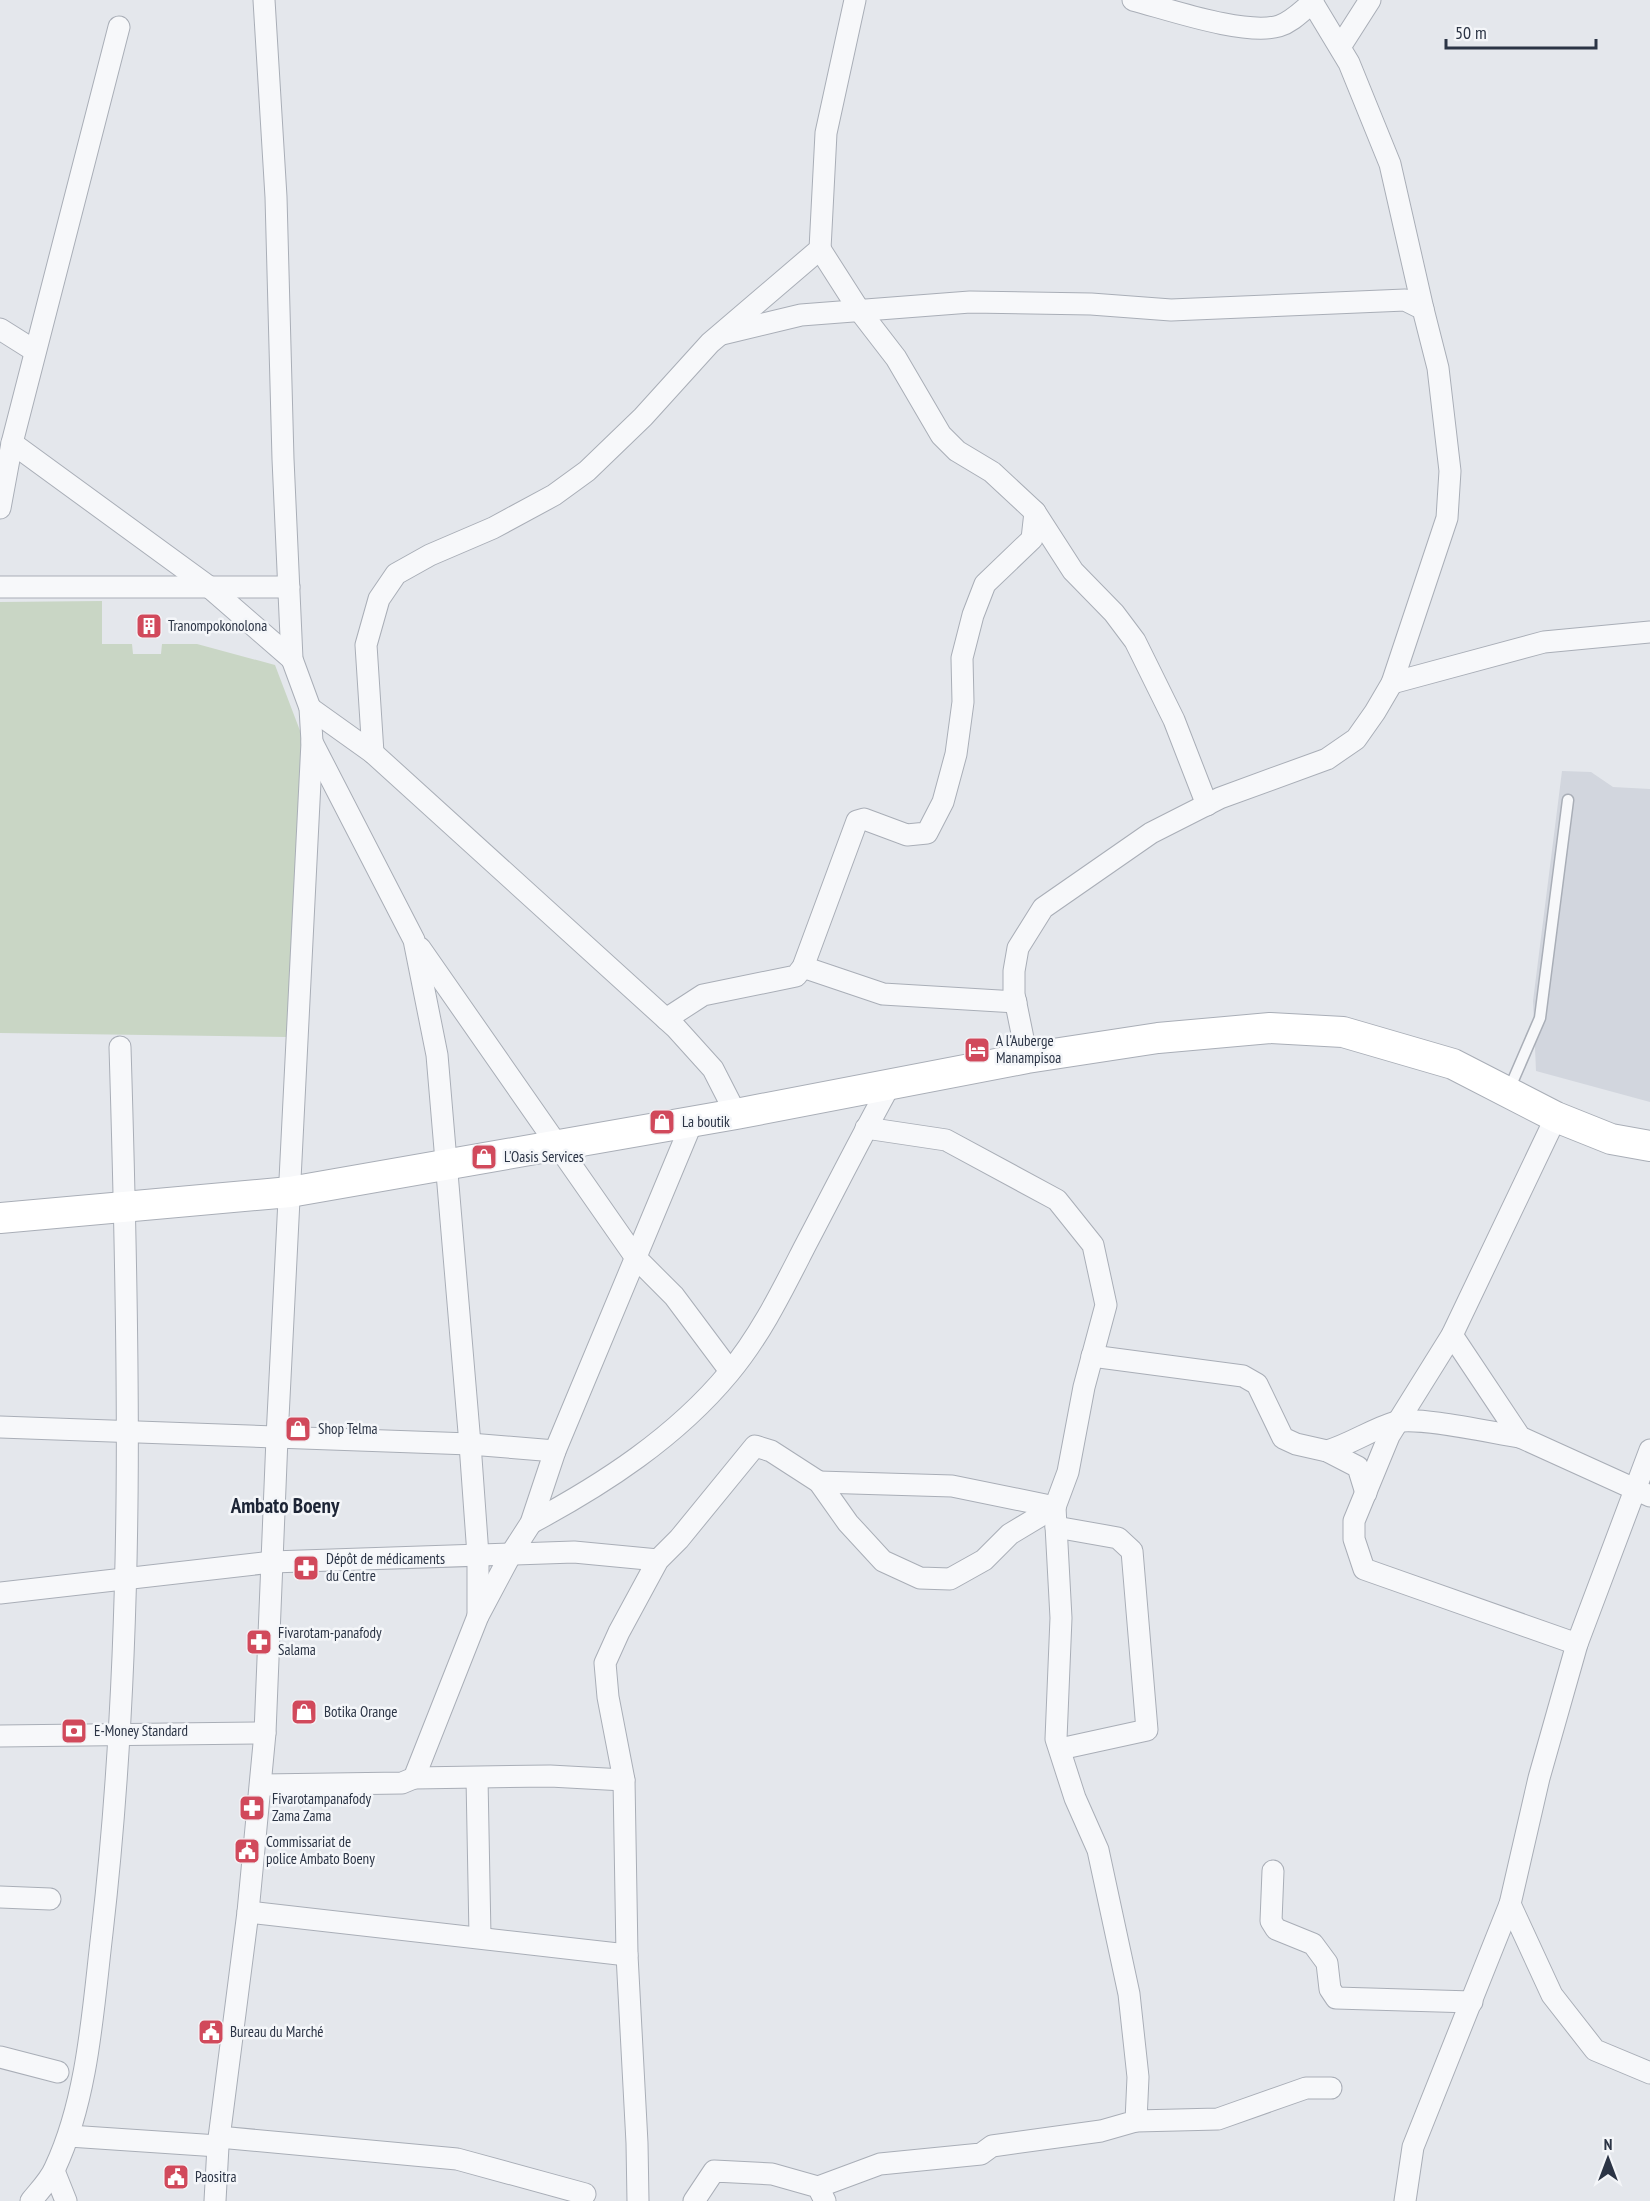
<svg xmlns="http://www.w3.org/2000/svg" width="1650" height="2201" font-family="'PT Sans Narrow',sans-serif">
	<rect width="100%" height="100%" fill="#e4e7ec"/>
	<path fill="#d2d6de" d="M 1562,771 L 1591,772 L 1613,787 L 1650,789 L 1650,1102 L 1536,1071 L 1533,1001 Z"/>
	<path fill="#c9d6c5" d="M 102,601 L 102,644 L 132,644 L 133,654 L 161,654 L 162,644 L 197,644 L 275,665 L 302,736 L 287,1037 L 0,1033 L 0,602 Z"/>
	<g fill="none" stroke-linecap="round" stroke-linejoin="round">
		<g stroke="#a9aeb7" stroke-width="13">
			<path id="lane" d="M 1508,1092 L 1540,1018 L 1568,800"/>
		</g>
		<g stroke="#a9aeb7" stroke-width="23">
			<g id="street">
				<path d="M 1133,0 C 1168,9 1245,36 1279,26 C 1292,22 1302,11 1313,2"/>
				<path d="M 1311,0 L 1349,63 L 1390,164 L 1423,309"/>
				<path d="M 1340,47 L 1370,0"/>
				<path d="M 820,249 L 859,310 L 896,358 L 941,435 L 957,451 L 992,472 L 1035,512 L 1073,571 L 1114,613 L 1135,641 L 1174,720 L 1207,805"/>
				<path d="M 0,329 L 35,351"/>
				<path d="M 722,334 L 801,315 L 970,302 L 1091,304 L 1171,310 L 1405,300 L 1423,309 L 1438,368 L 1450,471 L 1447,518 L 1392,683 L 1375,712 L 1356,739 L 1327,759 L 1220,798 L 1151,833 L 1043,908 L 1018,948 L 1014,971 L 1014,994 L 1027,1058"/>
				<path d="M 12,443 L 208,586 L 292,659"/>
				<path d="M 0,508 L 12,443 L 119,27"/>
				<path d="M 0,587 L 289,587"/>
				<path d="M 1392,683 L 1544,642 L 1650,632"/>
				<path d="M 310,708 L 373,753 L 676,1028 L 713,1069 L 736,1114"/>
				<path d="M 312,742 L 414,940 L 437,1055 L 470,1444 L 478,1555 L 478,1616"/>
				<path d="M 373,753 L 366,645 L 379,599 L 396,574 L 430,555 L 493,528 L 554,495 L 587,471 L 643,417 L 710,343 L 820,249 L 826,133 L 855,0"/>
				<path d="M 420,948 L 636,1258 L 674,1296 L 730,1371"/>
				<path d="M 803,967 L 883,994 L 1016,1002"/>
				<path d="M 666,1019 L 703,995 L 796,976 L 803,967 L 857,821 L 864,819 L 907,835 L 927,833 L 943,802 L 956,754 L 963,702 L 962,658 L 973,615 L 985,584 L 1032,539 L 1035,512"/>
				<path d="M 1556,1117 L 1452,1335 L 1389,1436 L 1354,1521 L 1354,1539 L 1364,1569 L 1577,1644"/>
				<path d="M 1452,1335 L 1520,1437 L 1650,1496"/>
				<path d="M 1092,1356 L 1243,1376 L 1257,1384 L 1283,1438 L 1296,1444 L 1327,1451 L 1358,1467 L 1366,1493"/>
				<path d="M 0,1427 L 470,1444 L 555,1451"/>
				<path d="M 1327,1451 C 1351,1444 1372,1429 1396,1422 C 1418,1416 1493,1433 1520,1437"/>
				<path d="M 819,1482 L 952,1486 L 1055,1507"/>
				<path d="M 531,1523 C 604,1484 676,1437 729,1373 C 760,1336 782,1291 804,1248 C 833,1193 861,1137 891,1083"/>
				<path d="M 1056,1527 L 1118,1538 L 1132,1551 L 1147,1730 L 1060,1749"/>
				<path d="M 0,1593 L 272,1562 L 574,1552 L 658,1560"/>
				<path d="M 0,1736 L 265,1733"/>
				<path d="M 414,1778 L 550,1776 L 624,1780"/>
				<path d="M 477,1778 L 480,1936"/>
				<path d="M 262,1785 L 402,1783 L 414,1778 L 478,1616 L 511,1554 L 531,1523 L 555,1451 L 693,1120"/>
				<path d="M 1273,1871 L 1271,1921 L 1276,1929 L 1313,1944 L 1327,1963 L 1330,1989 L 1336,1998 L 1472,2002"/>
				<path d="M 0,1897 L 50,1899"/>
				<path d="M 1510,1904 L 1552,1995 L 1595,2050 L 1650,2073"/>
				<path d="M 248,1912 L 627,1955"/>
				<path d="M 0,2057 L 58,2072"/>
				<path d="M 1136,2121 L 1218,2119 L 1306,2088 L 1331,2088"/>
				<path d="M 69,2136 L 218,2146"/>
				<path d="M 219,2137 L 457,2159 L 585,2194"/>
				<path d="M 54,2171 L 66,2201"/>
				<path d="M 818,2187 L 880,2164 L 981,2154 L 992,2146 L 1101,2131 L 1136,2121 L 1138,2077 L 1129,1994 L 1098,1850 L 1075,1798 L 1056,1739 L 1061,1618 L 1055,1507 L 1068,1472 L 1084,1387 L 1106,1305 L 1093,1245 L 1057,1200 L 946,1140 L 866,1128"/>
				<path d="M 31,2201 C 39,2191 50,2180 55,2168 C 88,2098 93,2009 102,1933 C 136,1639 129,1342 120,1047"/>
				<path d="M 215,2201 L 218,2146 L 248,1912 L 265,1733 L 277,1438 L 312,742 L 310,708 L 292,659 L 283,459 L 276,197 L 264,0"/>
				<path d="M 638,2201 L 637,2143 L 627,1955 L 624,1780 L 608,1697 L 605,1663 L 619,1632 L 658,1560 L 679,1539 L 755,1446 L 771,1451 L 819,1482 L 848,1523 L 883,1561 L 920,1578 L 950,1579 L 984,1560 L 1010,1534 L 1055,1507"/>
				<path d="M 694,2201 L 714,2171 L 772,2174 L 818,2187 L 825,2201"/>
				<path d="M 1405,2201 L 1413,2147 L 1510,1904 L 1539,1778 L 1577,1644 L 1650,1450"/>
			</g>
		</g>
		<g stroke="#a9aeb7" stroke-width="32">
			<path id="secondary" d="M 0,1218 L 290,1192 L 736,1114 L 1027,1058 L 1158,1038 L 1270,1028 L 1343,1032 L 1453,1064 L 1556,1117 L 1611,1139 L 1650,1146"/>
		</g>
		<use href="#lane" stroke="#f7f8fa" stroke-width="10"/>
		<use href="#street" stroke="#f7f8fa" stroke-width="21"/>
		<use href="#secondary" stroke="#fff" stroke-width="30"/>
	</g>
	<defs>
		<g id="building-square" transform="scale(1.35)"><rect x="-9" y="-9" width="18" height="18" rx="4" fill="#d1495b" stroke="#f4f6f9"/><path d="M-4-6H4V6H1V3H-1V6H-4ZM-2.5-4.3h1.7v1.8h-1.7ZM.8-4.3h1.7v1.8H.8ZM-2.5-1h1.7V.8h-1.7ZM.8-1h1.7V.8H.8Z" fill="#fff"/></g>
		<g id="hotel-square" transform="scale(1.35)"><rect x="-9" y="-9" width="18" height="18" rx="4" fill="#d1495b" stroke="#f4f6f9"/><path d="M-6-4.5h1.5V1H6V5H4.5V3h-9V5H-6ZM-4 0a1.8 1.8 0 1 1 3.6 0ZM.5 0V-2.5h3Q6-2.5 6 0Z" fill="#fff"/></g>
		<g id="shop-square" transform="scale(1.35)"><rect x="-9" y="-9" width="18" height="18" rx="4" fill="#d1495b" stroke="#f4f6f9"/><path d="M-5-2.5h2.3a2.7 3.5 0 0 1 5.4 0H5L5.5 6h-11ZM-1.5-2.5h3a1.5 2.3 0 0 0-3 0Z" fill="#fff"/></g>
		<g id="pharmacy-square" transform="scale(1.35)"><rect x="-9" y="-9" width="18" height="18" rx="4" fill="#d1495b" stroke="#f4f6f9"/><path d="M-2-6h4v4h4v4h-4v4h-4v-4h-4v-4h4Z" fill="#fff"/></g>
		<g id="bank-square" transform="scale(1.35)"><rect x="-9" y="-9" width="18" height="18" rx="4" fill="#d1495b" stroke="#f4f6f9"/><path d="M-6-4H6V4H-6ZM0-2.3a2.3 2.3 0 1 0 0 4.6a2.3 2.3 0 1 0 0-4.6Z" fill="#fff"/></g>
		<g id="civic-square" transform="scale(1.35)"><rect x="-9" y="-9" width="18" height="18" rx="4" fill="#d1495b" stroke="#f4f6f9"/><path d="M-.6-6.5H3V-4.5H.6V-3L4-1V1h2V6H-6V1h2V-1L-.6-3ZM-1.2 2.5V6h2.4V2.5Z" fill="#fff"/></g>
	</defs>
	<g fill-rule="evenodd">
		<use href="#building-square" x="149" y="626"/>
		<use href="#hotel-square" x="977" y="1050"/>
		<use href="#shop-square" x="662" y="1122"/>
		<use href="#shop-square" x="484" y="1157"/>
		<use href="#shop-square" x="298" y="1429"/>
		<use href="#pharmacy-square" x="306" y="1568"/>
		<use href="#pharmacy-square" x="259" y="1642"/>
		<use href="#shop-square" x="304" y="1712"/>
		<use href="#bank-square" x="74" y="1731"/>
		<use href="#pharmacy-square" x="252" y="1808"/>
		<use href="#civic-square" x="247" y="1851"/>
		<use href="#civic-square" x="211" y="2032"/>
		<use href="#civic-square" x="176" y="2177"/>
	</g>
	<g text-anchor="middle" stroke-width="5" stroke-linejoin="round" paint-order="stroke">
		<g font-size="15" fill="#2b3445" stroke="#f4f6f9" text-anchor="start">
			<text x="168" y="631">Tranompokonolona</text>
			<text x="996" y="1046">A l'Auberge<tspan x="996" dy="17">Manampisoa</tspan></text>
			<text x="682" y="1127">La boutik</text>
			<text x="504" y="1162">L'Oasis Services</text>
			<text x="318" y="1434">Shop Telma</text>
			<text x="326" y="1564">Dépôt de médicaments<tspan x="326" dy="17">du Centre</tspan></text>
			<text x="278" y="1638">Fivarotam-panafody<tspan x="278" dy="17">Salama</tspan></text>
			<text x="324" y="1717">Botika Orange</text>
			<text x="94" y="1736">E-Money Standard</text>
			<text x="272" y="1804">Fivarotampanafody<tspan x="272" dy="17">Zama Zama</tspan></text>
			<text x="266" y="1847">Commissariat de<tspan x="266" dy="17">police Ambato Boeny</tspan></text>
			<text x="230" y="2037">Bureau du Marché</text>
			<text x="195" y="2182">Paositra</text>
		</g>
		<g font-size="21" font-weight="bold" fill="#1d2536" stroke="#f4f6f9">
			<text x="285" y="1513">Ambato Boeny</text>
		</g>
	</g>
	<g transform="translate(1608 2159)" stroke="#f4f6f9" stroke-width="4.5" paint-order="stroke">
	<path d="M0-4.5L10 22L0 15L-10 22Z" fill="#2b3445"/>
	<text y="-9" font-size="16" font-weight="bold" text-anchor="middle" fill="#2b3445">N</text>
	</g>
	<path d="M1446 39v9h150v-9" fill="none" stroke="#2b3445" stroke-width="3"/>
	<text x="1455" y="39" font-size="18" fill="#2b3445" stroke="#f4f6f9" stroke-width="4.5" paint-order="stroke">50 m</text>
</svg>
